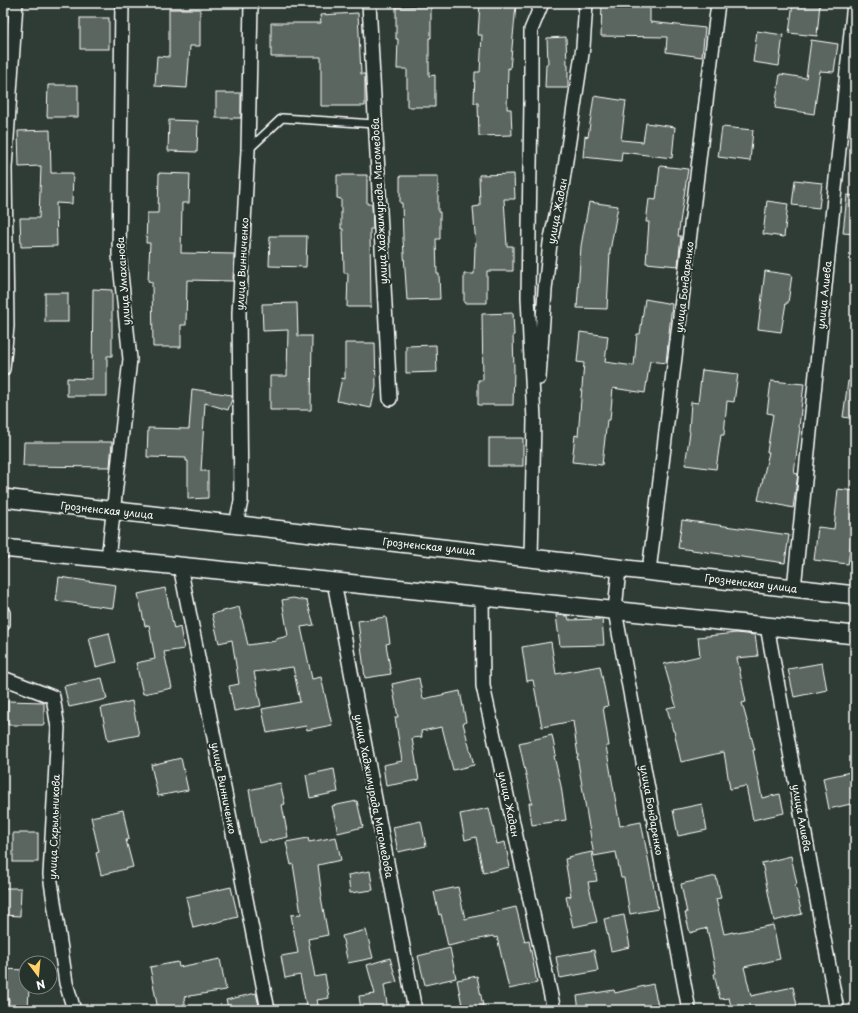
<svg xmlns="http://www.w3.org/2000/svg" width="858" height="1013" font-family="'Playpen Sans',sans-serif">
	<rect width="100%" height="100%" fill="#2f3b35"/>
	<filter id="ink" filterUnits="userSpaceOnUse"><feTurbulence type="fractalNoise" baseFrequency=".025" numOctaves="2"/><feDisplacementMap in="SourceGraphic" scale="8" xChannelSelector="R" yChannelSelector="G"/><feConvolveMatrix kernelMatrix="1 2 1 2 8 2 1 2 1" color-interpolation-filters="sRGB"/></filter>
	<g filter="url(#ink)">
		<g fill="#5b6661" stroke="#fff">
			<path d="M 480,3 L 516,5 L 510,69 L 508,68 L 507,109 L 511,109 L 512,135 L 479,136 L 478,103 L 474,103 L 475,72 L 480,72 L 482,35 L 478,35 Z"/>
			<path d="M 602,3 L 650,3 L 650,22 L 705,28 L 702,57 L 666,52 L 667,37 L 601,36 Z"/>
			<path d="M 793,3 L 820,3 L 817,36 L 789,33 Z"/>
			<path d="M 431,6 L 431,38 L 429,38 L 429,76 L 435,75 L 435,107 L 407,107 L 407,69 L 397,69 L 398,39 L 396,39 L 396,7 Z"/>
			<path d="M 169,9 L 200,9 L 200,46 L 190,46 L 187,88 L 155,86 L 157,56 L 169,57 Z"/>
			<path d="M 358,13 L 361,74 L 365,74 L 365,106 L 321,106 L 321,57 L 271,57 L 271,23 L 321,23 L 320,15 Z"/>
			<rect x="80" y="18" width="29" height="31"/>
			<path d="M 757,31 L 783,35 L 779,66 L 753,62 Z"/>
			<path d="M 566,37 L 567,65 L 568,65 L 568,88 L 545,88 L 546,64 L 548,64 L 547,38 Z"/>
			<path d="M 811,40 L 838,44 L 834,72 L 820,71 L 814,114 L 775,108 L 780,74 L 806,78 Z"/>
			<path d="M 48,85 L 78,85 L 78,117 L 47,117 Z"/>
			<rect x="216" y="93" width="25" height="25"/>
			<path d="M 594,96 L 626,101 L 621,140 L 643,142 L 646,123 L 675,127 L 672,158 L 622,152 L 621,161 L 583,157 L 585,136 L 588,137 Z"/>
			<path d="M 169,120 L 198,121 L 197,152 L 168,151 Z"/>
			<path d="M 722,127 L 753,130 L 750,161 L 718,157 Z"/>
			<path d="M 50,130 L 51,173 L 73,173 L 72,204 L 56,203 L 57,246 L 21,247 L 20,218 L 39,218 L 41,166 L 19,167 L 18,131 Z"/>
			<path d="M 660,166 L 688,169 L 678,236 L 681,236 L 678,266 L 646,263 L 649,222 L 646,222 L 649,199 L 656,200 Z"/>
			<path d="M 159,173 L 190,174 L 189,203 L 182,203 L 181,253 L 234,254 L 233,281 L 187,280 L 186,325 L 181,325 L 181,347 L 153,347 L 152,282 L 148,281 L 150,243 L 146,243 L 147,213 L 158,213 Z"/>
			<path d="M 514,174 L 515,199 L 504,199 L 507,246 L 513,246 L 513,271 L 487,271 L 487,303 L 464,303 L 464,274 L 474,274 L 475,246 L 476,246 L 473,207 L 480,206 L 479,175 Z"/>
			<path d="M 337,175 L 367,175 L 367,204 L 372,204 L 373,229 L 370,229 L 371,307 L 347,307 L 348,273 L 344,273 L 343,229 L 341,229 L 341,199 L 337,198 Z"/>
			<path d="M 400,176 L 438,176 L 438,212 L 440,212 L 440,239 L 436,239 L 437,274 L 439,274 L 440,299 L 407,300 L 403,239 L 402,203 L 400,203 Z"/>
			<path d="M 795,180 L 822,183 L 819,208 L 792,205 Z"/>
			<path d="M 847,195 L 855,196 L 855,234 L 843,233 Z"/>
			<path d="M 767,201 L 788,204 L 784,237 L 763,234 Z"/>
			<path d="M 589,202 L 618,206 L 610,251 L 607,309 L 577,308 L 581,246 Z"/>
			<path d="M 270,236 L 307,236 L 306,267 L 269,266 Z"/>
			<path d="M 765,271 L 792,275 L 788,303 L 786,303 L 781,332 L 758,329 Z"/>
			<path d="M 93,289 L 112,290 L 112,356 L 107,356 L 107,396 L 67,396 L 67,378 L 92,379 Z"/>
			<rect x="45" y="293" width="23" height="29"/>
			<path d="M 645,299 L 672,304 L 666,363 L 650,361 L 645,393 L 613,388 L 610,420 L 607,420 L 602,465 L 572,462 L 575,435 L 578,436 L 584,363 L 577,362 L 580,332 L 608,336 L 605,362 L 634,366 L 637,334 L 640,334 Z"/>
			<path d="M 297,303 L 298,336 L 312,336 L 311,410 L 270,410 L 270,376 L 287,376 L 288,330 L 263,331 L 262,304 Z"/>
			<path d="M 513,313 L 514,335 L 513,335 L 514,370 L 513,405 L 478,405 L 478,380 L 483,380 L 482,314 Z"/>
			<path d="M 345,343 L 375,343 L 376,387 L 371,408 L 337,401 L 342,378 L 345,379 Z"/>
			<path d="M 436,345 L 437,372 L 406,373 L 406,346 Z"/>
			<path d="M 702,370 L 738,374 L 734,402 L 727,401 L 724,435 L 721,435 L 716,469 L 685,465 L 690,432 L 689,431 L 691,402 L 698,403 Z"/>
			<path d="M 771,381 L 804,384 L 799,427 L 800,428 L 794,473 L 798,474 L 793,508 L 758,500 L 769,452 L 767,452 L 773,414 L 767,413 Z"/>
			<path d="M 848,381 L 855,382 L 855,419 L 843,417 Z"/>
			<path d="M 192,389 L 232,395 L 232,399 L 228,410 L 205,403 L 201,471 L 208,471 L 208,498 L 188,499 L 188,461 L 186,461 L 186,458 L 147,457 L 148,428 L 189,429 Z"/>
			<rect x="489" y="438" width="34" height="28"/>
			<path d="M 24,442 L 112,442 L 110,467 L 23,466 Z"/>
			<path d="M 838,489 L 855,491 L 855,520 L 854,520 L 848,564 L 814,560 L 818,527 L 834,529 Z"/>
			<path d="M 682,520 L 789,535 L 785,563 L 678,548 Z"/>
			<path d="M 59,577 L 116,585 L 113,608 L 56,601 Z"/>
			<path d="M 165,588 L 174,629 L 180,627 L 184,649 L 164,652 L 172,688 L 143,694 L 136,663 L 155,659 L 149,625 L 145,626 L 138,594 Z"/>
			<path d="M 293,598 L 307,601 L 314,625 L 301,627 L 312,679 L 321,677 L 332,725 L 307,730 L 306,726 L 267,733 L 262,709 L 300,702 L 293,667 L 254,672 L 261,706 L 234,711 L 229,686 L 239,684 L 232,640 L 219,643 L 212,614 L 239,607 L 248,645 L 276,641 L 276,639 L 288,636 L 282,600 Z"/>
			<path d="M 556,615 L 568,616 L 569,620 L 602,619 L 604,645 L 560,646 Z"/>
			<path d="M 386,617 L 390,643 L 386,644 L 391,674 L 365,678 L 358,621 Z"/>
			<path d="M 109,633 L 116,662 L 96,667 L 89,638 Z"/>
			<path d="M 736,633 L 755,635 L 758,656 L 737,658 L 746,702 L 742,703 L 755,750 L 753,750 L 762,798 L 780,794 L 784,813 L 753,820 L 746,786 L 730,789 L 724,752 L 681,762 L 674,731 L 673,731 L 667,708 L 676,706 L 664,664 L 700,656 L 698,637 Z"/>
			<path d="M 551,642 L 556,674 L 600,666 L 608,706 L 603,707 L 609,746 L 606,746 L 620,826 L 641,822 L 658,909 L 630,914 L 624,878 L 621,878 L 616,852 L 594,856 L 577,756 L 578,756 L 573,721 L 542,727 L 533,680 L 527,681 L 522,647 Z"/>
			<path d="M 822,663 L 827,690 L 794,697 L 788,669 Z"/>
			<path d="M 102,678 L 107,699 L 69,707 L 64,686 Z"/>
			<path d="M 419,678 L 423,699 L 460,691 L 466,722 L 463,723 L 474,765 L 453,770 L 442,727 L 421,731 L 422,737 L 412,738 L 419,780 L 386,786 L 383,765 L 402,761 L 395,717 L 398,717 L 392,684 Z"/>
			<path d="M 8,701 L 44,702 L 44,725 L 8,725 Z"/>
			<path d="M 132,701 L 139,735 L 108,741 L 101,708 Z"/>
			<path d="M 552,735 L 556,755 L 554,756 L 561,786 L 566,820 L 532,825 L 529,803 L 532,803 L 519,743 Z"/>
			<path d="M 181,758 L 188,790 L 158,796 L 151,765 Z"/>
			<path d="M 334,769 L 338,792 L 310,798 L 306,775 Z"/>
			<path d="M 855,771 L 855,803 L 829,809 L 823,778 Z"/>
			<path d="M 280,783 L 285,804 L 282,805 L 288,837 L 259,843 L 249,790 Z"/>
			<path d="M 357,801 L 363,827 L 338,833 L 332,806 Z"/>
			<path d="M 702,804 L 707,830 L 678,836 L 673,810 Z"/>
			<path d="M 489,808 L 497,844 L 505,842 L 510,867 L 483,873 L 476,837 L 465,840 L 460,814 Z"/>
			<path d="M 123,810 L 129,839 L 126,840 L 133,867 L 101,875 L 96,853 L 99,852 L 91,817 Z"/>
			<path d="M 421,821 L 426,846 L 398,852 L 393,827 Z"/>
			<rect x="13" y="833" width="25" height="29"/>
			<path d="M 336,837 L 341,860 L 318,865 L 322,897 L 321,897 L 328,935 L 308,939 L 315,977 L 325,975 L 329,998 L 317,1000 L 319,1010 L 307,1010 L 300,975 L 285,978 L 281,956 L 298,953 L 291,915 L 301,914 L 293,864 L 291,865 L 286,842 L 308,838 L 309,842 Z"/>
			<path d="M 592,852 L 597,881 L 588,882 L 597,922 L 573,927 L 566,897 L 571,896 L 565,859 L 569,858 L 568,857 Z"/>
			<path d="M 791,856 L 797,884 L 795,885 L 802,914 L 774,921 L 762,863 Z"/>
			<path d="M 370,871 L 373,890 L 350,893 L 348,875 Z"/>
			<path d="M 716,876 L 721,898 L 716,899 L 724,934 L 733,932 L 733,933 L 773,925 L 780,959 L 744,967 L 751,996 L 793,987 L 798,1010 L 732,1010 L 729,998 L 720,999 L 714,974 L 716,973 L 707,928 L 690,933 L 685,913 L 687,913 L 681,884 Z"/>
			<path d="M 231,887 L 238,917 L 193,928 L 186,897 Z"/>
			<path d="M 458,887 L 465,919 L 516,907 L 525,942 L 529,941 L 537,983 L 509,989 L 497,937 L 494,938 L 493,936 L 448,946 L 441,914 L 439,915 L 434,892 Z"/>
			<path d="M 3,888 L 21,888 L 20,916 L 3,915 Z"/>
			<path d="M 624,915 L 630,947 L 611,951 L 604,919 Z"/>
			<path d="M 366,930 L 373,958 L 348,963 L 342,936 Z"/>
			<path d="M 450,948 L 456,978 L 425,985 L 418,956 Z"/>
			<path d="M 594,950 L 598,971 L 560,978 L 556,957 Z"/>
			<path d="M 390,958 L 397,982 L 384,985 L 388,1010 L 361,1010 L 359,996 L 375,994 L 367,965 Z"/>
			<path d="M 220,959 L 226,990 L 184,997 L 186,1010 L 158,1010 L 150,967 L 178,962 L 179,967 Z"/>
			<path d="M 3,969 L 26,970 L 26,987 L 29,987 L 28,1010 L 8,1010 L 9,999 L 3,999 Z"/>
			<path d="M 477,976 L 483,1006 L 463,1010 L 457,980 Z"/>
			<path d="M 653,984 L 659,1010 L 579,1010 L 577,996 L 614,990 L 615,993 Z"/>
			<path d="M 256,993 L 260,1010 L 229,1010 L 226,1000 Z"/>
		</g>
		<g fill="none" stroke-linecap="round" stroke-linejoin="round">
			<g stroke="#fff" stroke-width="10">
				<path id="service" d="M 248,150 L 282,118 L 375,124"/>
			</g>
			<g stroke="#fff" stroke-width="16">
				<g id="minor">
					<path d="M 369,3 L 390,399"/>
					<path d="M 3,369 L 7,326 L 5,168 L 16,3"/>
					<path d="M 539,378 L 545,290 L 550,243 L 562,187 L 583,47 L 586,3"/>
					<path d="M 236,524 L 241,501 L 239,313 L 248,150 L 251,3"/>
					<path d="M 531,558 L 534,420 L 528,297 L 531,101 L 531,30 L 542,3"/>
					<path d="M 108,559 L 130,359 L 119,255 L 122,3"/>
					<path d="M 180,566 L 268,1010"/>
					<path d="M 619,568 L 615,611 L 689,1010"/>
					<path d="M 649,571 L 718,3"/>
					<path d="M 334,582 L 415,1010"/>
					<path d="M 794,588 L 854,3"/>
					<path d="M 482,597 L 483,686 L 554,1010"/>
					<path d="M 3,613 L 3,624"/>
					<path d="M 767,626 L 837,1010"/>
					<path d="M 3,678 L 53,697 L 58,728 L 50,875 L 66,983 L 74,1010"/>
				</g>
			</g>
			<g stroke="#fff" stroke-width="20">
				<g id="tertiary">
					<path d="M 3,498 L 855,595"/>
					<path d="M 3,548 L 855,635"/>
				</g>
			</g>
			<use href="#service" stroke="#26332d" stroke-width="7"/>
			<use href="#minor" stroke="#26332d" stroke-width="13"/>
			<use href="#tertiary" stroke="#26332d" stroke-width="17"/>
		</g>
	</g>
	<g text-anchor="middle" stroke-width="4" stroke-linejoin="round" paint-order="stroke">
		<g font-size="10" fill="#fff" stroke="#26332d">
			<text transform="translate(379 201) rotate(-93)" y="4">улица Хаджимурада Магомедова</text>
			<text transform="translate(557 211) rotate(-79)" y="4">улица Жадан</text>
			<text transform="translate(242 264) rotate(-87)" y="4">улица Винниченко</text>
			<text transform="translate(123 281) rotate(-94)" y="4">улица Умаханова</text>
			<text transform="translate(684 287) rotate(-83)" y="4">улица Бондаренко</text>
			<text transform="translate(824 295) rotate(-84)" y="4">улица Алиева</text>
			<text transform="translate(107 510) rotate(6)" y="4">Грозненская улица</text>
			<text transform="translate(429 546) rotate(6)" y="4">Грозненская улица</text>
			<text transform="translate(751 583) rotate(7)" y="4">Грозненская улица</text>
			<text transform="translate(224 788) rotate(79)" y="4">улица Винниченко</text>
			<text transform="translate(374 796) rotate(79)" y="4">улица Хаджимурада Магомедова</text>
			<text transform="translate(509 804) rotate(78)" y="4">улица Жадан</text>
			<text transform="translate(652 810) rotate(80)" y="4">улица Бондаренко</text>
			<text transform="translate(802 818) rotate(80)" y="4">улица Алиева</text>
			<text transform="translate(54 827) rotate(-88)" y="4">улица Скрыльникова</text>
		</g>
	</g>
	<rect width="858" height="1013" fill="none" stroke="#26332d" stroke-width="16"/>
	<rect x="8" y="8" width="842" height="997" fill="none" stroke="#fff" stroke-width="1.5" filter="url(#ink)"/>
	<g transform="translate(38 975) rotate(164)"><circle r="19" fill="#26332d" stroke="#7d8581"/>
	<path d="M0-3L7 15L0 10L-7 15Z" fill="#ffd166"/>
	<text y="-6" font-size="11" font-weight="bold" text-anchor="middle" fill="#ffffff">N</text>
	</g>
</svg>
